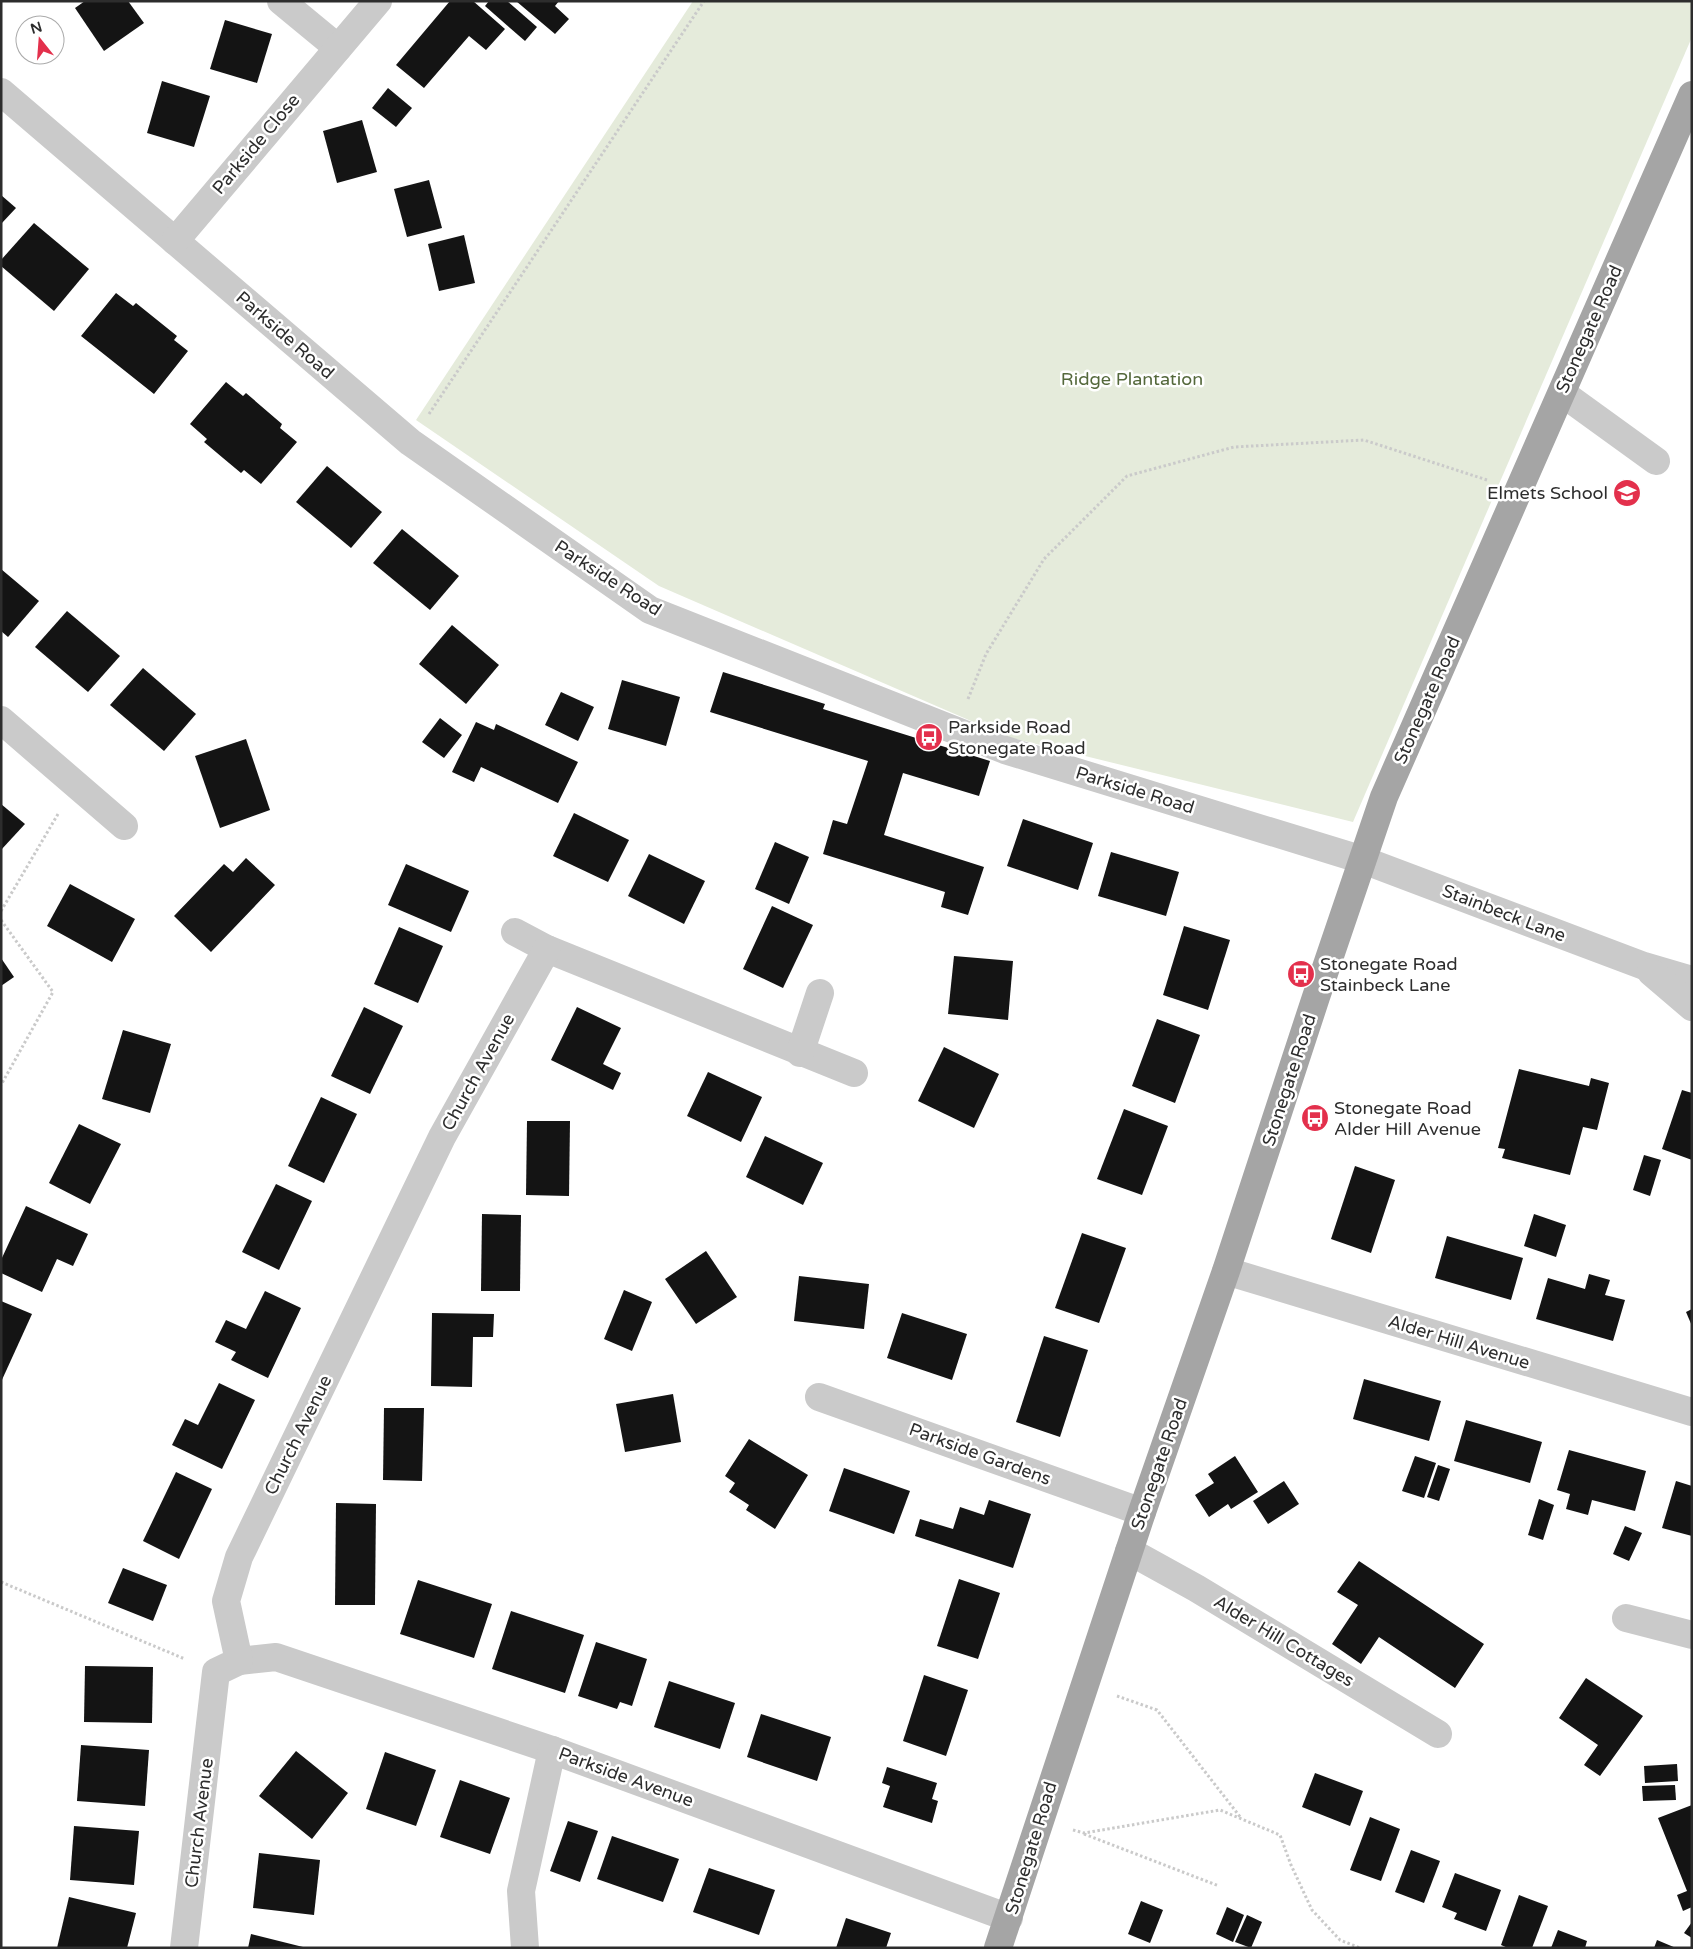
<svg xmlns="http://www.w3.org/2000/svg" width="1693" height="1949" font-family="'Varela Round',sans-serif">
	<rect width="100%" height="100%" fill="#fff"/>
	<path fill="#e5ebdb" d="M 693,1 L 1692,1 L 1692,37 L 1353,822 L 1008,737 L 659,586 L 416,420 Z"/>
	<g fill="#141414">
		<path d="M 85,1 L 128,1 L 144,23 L 104,51 L 75,8 Z"/>
		<path d="M 450,1 L 473,1 L 505,29 L 486,50 L 469,36 L 424,88 L 396,65 Z"/>
		<path d="M 489,1 L 507,1 L 537,27 L 525,41 L 485,6 Z"/>
		<path d="M 516,1 L 559,1 L 555,6 L 569,19 L 555,34 Z"/>
		<path d="M 225,20 L 272,34 L 257,83 L 210,69 Z"/>
		<path d="M 162,81 L 210,96 L 194,147 L 147,133 Z"/>
		<path d="M 388,88 L 412,108 L 396,127 L 372,108 Z"/>
		<path d="M 362,120 L 377,172 L 337,183 L 323,131 Z"/>
		<path d="M 429,180 L 442,228 L 407,237 L 394,189 Z"/>
		<path d="M 1,195 L 16,208 L 1,224 Z"/>
		<path d="M 34,223 L 89,269 L 54,311 L 1,266 L 1,260 Z"/>
		<path d="M 464,235 L 475,283 L 439,291 L 428,244 Z"/>
		<path d="M 116,293 L 133,306 L 136,303 L 177,336 L 174,340 L 188,351 L 154,394 L 81,336 Z"/>
		<path d="M 226,382 L 243,396 L 246,393 L 282,424 L 280,428 L 297,442 L 261,484 L 244,470 L 241,473 L 223,458 L 204,442 L 207,439 L 190,424 Z"/>
		<path d="M 327,466 L 382,512 L 351,548 L 296,502 Z"/>
		<path d="M 402,529 L 459,576 L 430,610 L 373,563 Z"/>
		<path d="M 1,569 L 39,601 L 8,637 L 1,631 Z"/>
		<path d="M 67,611 L 120,656 L 88,692 L 35,647 Z"/>
		<path d="M 452,625 L 499,665 L 466,704 L 419,664 Z"/>
		<path d="M 143,668 L 196,714 L 164,751 L 110,705 Z"/>
		<path d="M 723,672 L 825,704 L 823,709 L 990,761 L 979,796 L 903,773 L 884,835 L 984,867 L 968,915 L 941,907 L 945,892 L 823,854 L 833,820 L 847,824 L 868,761 L 710,712 Z"/>
		<path d="M 622,680 L 680,697 L 666,746 L 608,729 Z"/>
		<path d="M 561,692 L 594,707 L 578,741 L 545,725 Z"/>
		<path d="M 440,718 L 462,735 L 444,758 L 422,742 Z"/>
		<path d="M 476,722 L 494,730 L 496,724 L 578,762 L 558,803 L 481,767 L 474,782 L 452,772 Z"/>
		<path d="M 246,739 L 270,810 L 220,828 L 195,756 Z"/>
		<path d="M 1,804 L 25,824 L 1,850 Z"/>
		<path d="M 574,813 L 629,840 L 608,882 L 553,856 Z"/>
		<path d="M 1023,819 L 1093,843 L 1078,890 L 1007,866 Z"/>
		<path d="M 775,842 L 809,857 L 789,904 L 755,889 Z"/>
		<path d="M 1111,852 L 1179,872 L 1166,916 L 1098,896 Z"/>
		<path d="M 649,854 L 705,881 L 684,924 L 628,896 Z"/>
		<path d="M 246,858 L 275,885 L 211,952 L 174,916 L 224,864 L 233,872 Z"/>
		<path d="M 406,864 L 469,891 L 451,932 L 388,905 Z"/>
		<path d="M 70,884 L 135,919 L 112,962 L 47,926 Z"/>
		<path d="M 772,906 L 813,925 L 783,988 L 743,969 Z"/>
		<path d="M 1184,926 L 1230,940 L 1208,1010 L 1163,995 Z"/>
		<path d="M 399,927 L 443,946 L 418,1003 L 374,984 Z"/>
		<path d="M 954,956 L 1013,961 L 1008,1020 L 948,1014 Z"/>
		<path d="M 1,958 L 14,977 L 1,986 Z"/>
		<path d="M 364,1007 L 403,1026 L 370,1094 L 331,1076 Z"/>
		<path d="M 577,1007 L 621,1028 L 603,1064 L 621,1073 L 613,1090 L 551,1060 Z"/>
		<path d="M 1157,1019 L 1200,1035 L 1175,1103 L 1132,1086 Z"/>
		<path d="M 123,1030 L 171,1044 L 150,1113 L 102,1099 Z"/>
		<path d="M 944,1047 L 999,1074 L 974,1128 L 918,1101 Z"/>
		<path d="M 1519,1069 L 1589,1086 L 1591,1078 L 1609,1083 L 1597,1130 L 1583,1127 L 1570,1175 L 1502,1158 L 1505,1149 L 1498,1148 Z"/>
		<path d="M 708,1072 L 762,1097 L 741,1142 L 687,1116 Z"/>
		<path d="M 1682,1090 L 1692,1093 L 1692,1160 L 1662,1149 Z"/>
		<path d="M 321,1097 L 357,1114 L 324,1183 L 288,1166 Z"/>
		<path d="M 1124,1109 L 1168,1126 L 1142,1195 L 1097,1179 Z"/>
		<path d="M 527,1121 L 570,1121 L 569,1196 L 526,1195 Z"/>
		<path d="M 79,1124 L 121,1144 L 90,1204 L 49,1183 Z"/>
		<path d="M 765,1136 L 823,1163 L 803,1205 L 746,1177 Z"/>
		<path d="M 1644,1155 L 1661,1160 L 1650,1196 L 1633,1190 Z"/>
		<path d="M 1355,1166 L 1395,1180 L 1371,1253 L 1331,1239 Z"/>
		<path d="M 276,1184 L 312,1201 L 279,1270 L 242,1252 Z"/>
		<path d="M 26,1206 L 88,1234 L 73,1266 L 57,1259 L 42,1292 L 1,1273 L 1,1260 Z"/>
		<path d="M 482,1214 L 521,1215 L 520,1291 L 481,1291 Z"/>
		<path d="M 1534,1214 L 1566,1225 L 1556,1257 L 1524,1246 Z"/>
		<path d="M 1082,1233 L 1126,1248 L 1099,1323 L 1055,1308 Z"/>
		<path d="M 1447,1236 L 1523,1258 L 1511,1300 L 1435,1278 Z"/>
		<path d="M 706,1251 L 737,1297 L 696,1324 L 665,1279 Z"/>
		<path d="M 1589,1274 L 1610,1280 L 1605,1295 L 1625,1300 L 1613,1341 L 1536,1319 L 1548,1278 L 1585,1289 Z"/>
		<path d="M 799,1276 L 869,1284 L 864,1329 L 794,1321 Z"/>
		<path d="M 624,1290 L 652,1302 L 632,1351 L 604,1339 Z"/>
		<path d="M 265,1291 L 301,1308 L 268,1378 L 231,1360 L 236,1352 L 215,1342 L 226,1320 L 246,1329 Z"/>
		<path d="M 1,1301 L 32,1314 L 1,1382 Z"/>
		<path d="M 1692,1309 L 1692,1326 L 1686,1312 Z"/>
		<path d="M 432,1313 L 494,1314 L 493,1337 L 473,1337 L 472,1387 L 431,1386 Z"/>
		<path d="M 902,1313 L 967,1334 L 952,1380 L 887,1358 Z"/>
		<path d="M 1044,1336 L 1088,1350 L 1060,1437 L 1016,1422 Z"/>
		<path d="M 1364,1379 L 1441,1401 L 1429,1441 L 1353,1419 Z"/>
		<path d="M 219,1383 L 255,1400 L 222,1469 L 172,1445 L 185,1419 L 198,1425 Z"/>
		<path d="M 673,1394 L 681,1442 L 625,1452 L 616,1404 Z"/>
		<path d="M 384,1408 L 424,1408 L 422,1481 L 383,1480 Z"/>
		<path d="M 1466,1420 L 1542,1442 L 1530,1483 L 1454,1461 Z"/>
		<path d="M 749,1439 L 808,1475 L 775,1529 L 746,1510 L 749,1505 L 729,1492 L 735,1483 L 725,1476 Z"/>
		<path d="M 1569,1450 L 1646,1471 L 1635,1511 L 1592,1500 L 1588,1515 L 1566,1509 L 1570,1494 L 1557,1490 Z"/>
		<path d="M 1235,1456 L 1258,1492 L 1231,1509 L 1228,1504 L 1209,1517 L 1195,1495 L 1214,1483 L 1208,1474 Z"/>
		<path d="M 1415,1456 L 1436,1463 L 1424,1498 L 1402,1491 Z"/>
		<path d="M 1438,1465 L 1450,1469 L 1439,1501 L 1427,1497 Z"/>
		<path d="M 844,1468 L 910,1491 L 894,1534 L 829,1511 Z"/>
		<path d="M 176,1472 L 212,1489 L 179,1559 L 143,1541 Z"/>
		<path d="M 1284,1481 L 1299,1504 L 1268,1524 L 1253,1501 Z"/>
		<path d="M 1676,1481 L 1692,1486 L 1692,1536 L 1662,1528 Z"/>
		<path d="M 1539,1499 L 1554,1505 L 1543,1540 L 1528,1535 Z"/>
		<path d="M 989,1500 L 1031,1514 L 1013,1568 L 915,1536 L 920,1519 L 953,1529 L 960,1507 L 984,1515 Z"/>
		<path d="M 336,1503 L 376,1504 L 375,1605 L 335,1605 Z"/>
		<path d="M 1625,1526 L 1642,1533 L 1629,1561 L 1613,1554 Z"/>
		<path d="M 1359,1561 L 1484,1644 L 1455,1688 L 1379,1637 L 1361,1664 L 1332,1644 L 1358,1605 L 1337,1592 Z"/>
		<path d="M 123,1568 L 167,1585 L 153,1621 L 108,1603 Z"/>
		<path d="M 959,1579 L 1000,1593 L 978,1659 L 937,1646 Z"/>
		<path d="M 418,1580 L 492,1604 L 474,1658 L 400,1634 Z"/>
		<path d="M 511,1611 L 584,1635 L 565,1693 L 492,1669 Z"/>
		<path d="M 596,1642 L 647,1659 L 632,1706 L 620,1702 L 617,1709 L 578,1696 Z"/>
		<path d="M 85,1666 L 153,1667 L 152,1723 L 84,1722 Z"/>
		<path d="M 924,1675 L 968,1690 L 946,1756 L 903,1741 Z"/>
		<path d="M 1586,1678 L 1643,1716 L 1600,1776 L 1584,1765 L 1598,1745 L 1559,1718 Z"/>
		<path d="M 669,1681 L 735,1703 L 720,1749 L 654,1727 Z"/>
		<path d="M 761,1714 L 831,1737 L 817,1781 L 747,1757 Z"/>
		<path d="M 81,1745 L 149,1750 L 145,1806 L 77,1801 Z"/>
		<path d="M 296,1751 L 348,1793 L 312,1839 L 259,1796 Z"/>
		<path d="M 385,1752 L 436,1770 L 416,1826 L 366,1809 Z"/>
		<path d="M 1677,1764 L 1678,1781 L 1645,1783 L 1644,1766 Z"/>
		<path d="M 887,1767 L 937,1783 L 932,1799 L 938,1801 L 932,1823 L 883,1807 L 890,1786 L 882,1783 Z"/>
		<path d="M 1315,1773 L 1363,1791 L 1350,1826 L 1302,1807 Z"/>
		<path d="M 460,1780 L 510,1798 L 490,1854 L 440,1837 Z"/>
		<path d="M 1675,1785 L 1676,1800 L 1643,1801 L 1642,1786 Z"/>
		<path d="M 1692,1805 L 1692,1907 L 1683,1911 L 1677,1895 L 1687,1891 L 1658,1818 Z"/>
		<path d="M 1370,1817 L 1400,1829 L 1381,1881 L 1350,1870 Z"/>
		<path d="M 568,1821 L 598,1831 L 580,1882 L 550,1871 Z"/>
		<path d="M 74,1826 L 139,1831 L 134,1885 L 70,1880 Z"/>
		<path d="M 612,1836 L 679,1859 L 663,1902 L 597,1879 Z"/>
		<path d="M 1411,1850 L 1440,1861 L 1424,1903 L 1395,1892 Z"/>
		<path d="M 259,1853 L 320,1860 L 314,1915 L 253,1908 Z"/>
		<path d="M 709,1868 L 775,1890 L 759,1935 L 693,1912 Z"/>
		<path d="M 1455,1873 L 1501,1890 L 1486,1931 L 1454,1919 L 1457,1913 L 1442,1907 Z"/>
		<path d="M 1519,1895 L 1548,1906 L 1532,1948 L 1508,1948 L 1501,1945 Z"/>
		<path d="M 69,1897 L 136,1913 L 127,1948 L 57,1948 Z"/>
		<path d="M 1141,1901 L 1163,1910 L 1150,1943 L 1128,1934 Z"/>
		<path d="M 1227,1907 L 1244,1915 L 1233,1942 L 1216,1934 Z"/>
		<path d="M 1247,1915 L 1262,1922 L 1251,1948 L 1235,1942 Z"/>
		<path d="M 846,1918 L 891,1933 L 886,1948 L 836,1948 Z"/>
		<path d="M 1692,1922 L 1692,1938 L 1684,1933 Z"/>
		<path d="M 1558,1930 L 1587,1941 L 1585,1948 L 1551,1948 Z"/>
		<path d="M 251,1934 L 303,1947 L 303,1948 L 248,1948 Z"/>
		<path d="M 1657,1940 L 1676,1948 L 1654,1948 Z"/>
	</g>
	<g fill="none" stroke-linecap="round" stroke-linejoin="round">
		<g stroke="#cacaca" stroke-width="3" stroke-dasharray="2.5 2.5" stroke-linecap="butt">
			<path d="M 429,414 L 704,1"/>
			<path d="M 968,699 L 986,654 L 1044,559 L 1127,476 L 1234,447 L 1364,440 L 1487,480"/>
			<path d="M 1,911 L 58,814"/>
			<path d="M 1,920 L 53,992 L 1,1085"/>
			<path d="M 1,1582 L 185,1659"/>
			<path d="M 1117,1696 L 1157,1710 L 1241,1818"/>
			<path d="M 1073,1830 L 1084,1833 L 1220,1810 L 1280,1835 L 1291,1865 L 1312,1910 L 1340,1940 L 1360,1948"/>
			<path d="M 1084,1834 L 1219,1886"/>
		</g>
		<g stroke="#cacaca" stroke-width="28">
			<path d="M 281,1 L 338,48"/>
			<path d="M 1,92 L 410,442 L 650,610 L 1005,750 L 1363,860 L 1644,966 L 1692,980"/>
			<path d="M 175,241 L 378,1"/>
			<path d="M 1562,393 L 1656,461"/>
			<path d="M 1,720 L 124,826"/>
			<path d="M 515,932 L 547,949 L 854,1073"/>
			<path d="M 1651,972 L 1692,1007"/>
			<path d="M 800,1053 L 820,993"/>
			<path d="M 1226,1271 L 1692,1412"/>
			<path d="M 819,1397 L 1142,1512"/>
			<path d="M 1129,1551 L 1196,1588 L 1438,1734"/>
			<path d="M 1626,1618 L 1692,1635"/>
			<path d="M 239,1661 L 276,1657 L 552,1750 L 1009,1918"/>
			<path d="M 184,1948 L 216,1672 L 239,1661 L 226,1601 L 239,1557 L 442,1137 L 547,949"/>
			<path d="M 525,1948 L 521,1891 L 552,1750"/>
		</g>
		<path stroke="#a5a5a5" stroke-width="28" d="M 998,1948 L 1142,1512 L 1226,1271 L 1316,997 L 1384,797 L 1692,95"/>
	</g>
	<defs>
		<g id="school-disc" transform="scale(1.4375)"><circle r="9.5" fill="#e3304c" stroke="#fff"/><path d="M0-5L7-2L0 1L-7-2ZM-4 1L0 2.5L4 1V4Q0 6-4 4Z" fill="#fff"/></g>
		<g id="bus-disc" transform="scale(1.4375)"><circle r="9.5" fill="#e3304c" stroke="#fff"/><path d="M-5-6H5V4H4V6H2V4H-2V6H-4V4H-5ZM-3.5-4V0h7V-4ZM-3.5 1.2v1.5H-2V1.2ZM2 1.2v1.5H3.5V1.2Z" fill="#fff"/></g>
	</defs>
	<g fill-rule="evenodd">
		<use href="#school-disc" x="1627" y="493"/>
		<use href="#bus-disc" x="929" y="737"/>
		<use href="#bus-disc" x="1301" y="974"/>
		<use href="#bus-disc" x="1315" y="1118"/>
	</g>
	<g text-anchor="middle" stroke-width="5" stroke-linejoin="round" paint-order="stroke">
		<g font-size="18" fill="#2d2d2d" stroke="#fff">
			<text transform="translate(256 144) rotate(-50)" y="6">Parkside Close</text>
			<text transform="translate(1589 329) rotate(-66)" y="6">Stonegate Road</text>
			<text transform="translate(285 335) rotate(41)" y="6">Parkside Road</text>
			<text transform="translate(608 578) rotate(33)" y="6">Parkside Road</text>
			<text transform="translate(1427 700) rotate(-66)" y="6">Stonegate Road</text>
			<text transform="translate(1135 790) rotate(17)" y="6">Parkside Road</text>
			<text transform="translate(1504 913) rotate(21)" y="6">Stainbeck Lane</text>
			<text transform="translate(478 1072) rotate(-61)" y="6">Church Avenue</text>
			<text transform="translate(1289 1080) rotate(-72)" y="6">Stonegate Road</text>
			<text transform="translate(1459 1342) rotate(17)" y="6">Alder Hill Avenue</text>
			<text transform="translate(298 1435) rotate(-64)" y="6">Church Avenue</text>
			<text transform="translate(980 1454) rotate(20)" y="6">Parkside Gardens</text>
			<text transform="translate(1159 1464) rotate(-71)" y="6">Stonegate Road</text>
			<text transform="translate(1284 1641) rotate(31)" y="6">Alder Hill Cottages</text>
			<text transform="translate(626 1777) rotate(20)" y="6">Parkside Avenue</text>
			<text transform="translate(199 1823) rotate(-83)" y="6">Church Avenue</text>
			<text transform="translate(1031 1848) rotate(-73)" y="6">Stonegate Road</text>
		</g>
		<g font-size="18" fill="#54683b" stroke="#fff">
			<text x="1132" y="385">Ridge Plantation</text>
		</g>
		<g font-size="18" fill="#2d2d2d" stroke="#fff" text-anchor="start">
			<text x="1608" y="499" text-anchor="end">Elmets School</text>
			<text x="948" y="733">Parkside Road<tspan x="948" dy="21">Stonegate Road</tspan></text>
			<text x="1320" y="970">Stonegate Road<tspan x="1320" dy="21">Stainbeck Lane</tspan></text>
			<text x="1334" y="1114">Stonegate Road<tspan x="1334" dy="21">Alder Hill Avenue</tspan></text>
		</g>
	</g>
	<rect width="1693" height="1949" fill="none" stroke="#2d2d2d" stroke-width="5"/>
	<g transform="translate(40 40) rotate(343)"><circle r="24" fill="#ffffff" stroke="#ababab"/>
	<path d="M0-4L9 19L0 12L-9 19Z" fill="#e3304c"/>
	<text y="-8" font-size="14" font-weight="bold" text-anchor="middle" fill="#2d2d2d">N</text>
	</g>
</svg>
